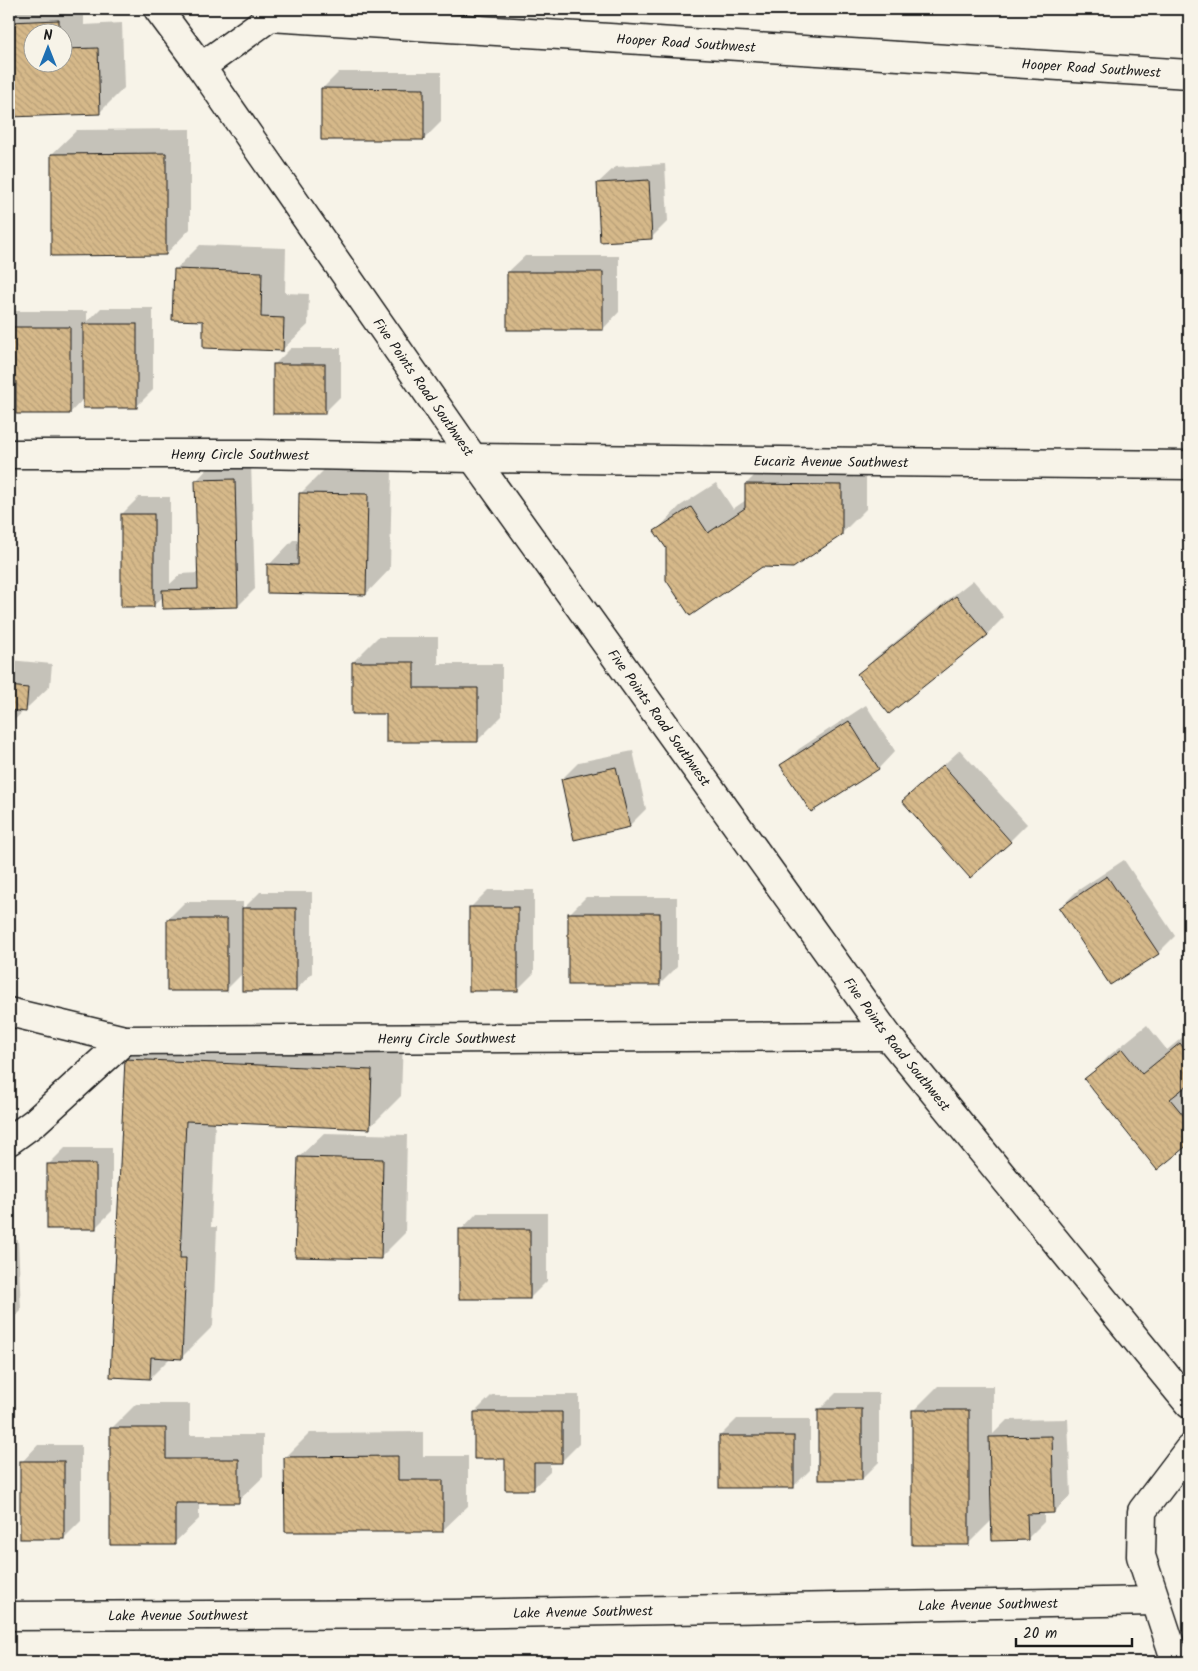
<svg xmlns="http://www.w3.org/2000/svg" width="1198" height="1671" font-family="Kalam,sans-serif">
	<defs>
		<pattern id="building-back-hatch" width="6" height="6" patternUnits="userSpaceOnUse" patternTransform="scale(1.25)"><rect width="6" height="6" fill="#d6b98a"/><path d="M-1 5l2 2M0 0l6 6M5-1l2 2" fill="none" stroke="#b79e76"/></pattern>
	</defs>
	<rect width="100%" height="100%" fill="#f7f3e8"/>
	<filter id="ink" filterUnits="userSpaceOnUse"><feTurbulence type="fractalNoise" baseFrequency=".02" numOctaves="2"/><feDisplacementMap in="SourceGraphic" scale="10" xChannelSelector="R" yChannelSelector="G"/><feConvolveMatrix kernelMatrix="1 2 1 2 8 2 1 2 1" color-interpolation-filters="sRGB"/></filter>
	<g filter="url(#ink)">
		<g fill="#0003" fill-rule="evenodd">
			<path d="M 9,9 L 84,9 L 84,25 L 122,23 L 124,88 L 99,113 L 9,116 ZM 32,32 L 62,32 L 62,62 L 32,62 Z"/>
			<path d="M 339,72 L 441,72 L 441,122 L 424,139 L 322,89 Z"/>
			<path d="M 190,129 L 190,229 L 166,254 L 52,154 L 77,130 Z"/>
			<path d="M 665,164 L 668,221 L 651,238 L 598,183 L 615,167 Z"/>
			<path d="M 200,245 L 286,248 L 285,293 L 309,294 L 308,325 L 283,349 L 205,320 L 175,270 Z"/>
			<path d="M 525,256 L 619,256 L 619,312 L 603,329 L 508,272 Z"/>
			<path d="M 101,308 L 153,308 L 153,390 L 136,407 L 84,398 L 70,413 L 17,380 L 9,380 L 9,316 L 14,311 L 87,311 L 87,322 Z"/>
			<path d="M 291,348 L 341,348 L 341,396 L 324,413 L 274,365 Z"/>
			<path d="M 771,459 L 866,461 L 866,509 L 841,534 L 667,548 L 656,531 L 680,506 L 716,483 L 733,509 L 746,500 L 746,484 Z"/>
			<path d="M 213,463 L 251,463 L 255,589 L 238,606 L 164,596 L 153,606 L 122,514 L 139,497 L 170,497 L 170,584 L 181,574 L 199,573 L 197,480 Z"/>
			<path d="M 325,469 L 392,470 L 390,569 L 366,594 L 269,565 L 293,540 L 299,540 L 300,494 Z"/>
			<path d="M 973,580 L 1004,617 L 987,634 L 859,675 L 875,658 Z"/>
			<path d="M 378,637 L 438,637 L 438,664 L 502,664 L 502,716 L 477,741 L 387,713 L 353,662 Z"/>
			<path d="M 9,660 L 52,664 L 50,686 L 9,725 Z"/>
			<path d="M 866,705 L 895,751 L 879,768 L 812,811 L 782,766 L 799,749 Z"/>
			<path d="M 960,750 L 1027,824 L 1010,841 L 904,801 Z"/>
			<path d="M 633,751 L 646,809 L 629,826 L 562,779 L 579,762 Z"/>
			<path d="M 1124,860 L 1175,936 L 1158,953 L 1060,908 L 1077,891 Z"/>
			<path d="M 488,890 L 534,890 L 534,973 L 517,990 L 471,907 Z"/>
			<path d="M 260,892 L 312,892 L 312,973 L 296,990 L 243,973 L 226,990 L 168,919 L 185,902 L 243,902 L 243,909 Z"/>
			<path d="M 586,897 L 677,897 L 677,967 L 660,984 L 569,914 Z"/>
			<path d="M 1147,1025 L 1167,1050 L 1189,1032 L 1189,1143 L 1157,1169 L 1086,1080 L 1110,1055 Z"/>
			<path d="M 158,1028 L 403,1039 L 401,1096 L 369,1128 L 215,1121 L 211,1227 L 217,1227 L 213,1326 L 182,1357 L 171,1357 L 150,1378 L 126,1059 Z"/>
			<path d="M 324,1133 L 407,1135 L 405,1233 L 380,1258 L 299,1157 Z"/>
			<path d="M 65,1148 L 112,1148 L 112,1211 L 95,1228 L 49,1164 Z"/>
			<path d="M 477,1213 L 547,1213 L 547,1281 L 530,1298 L 461,1230 Z"/>
			<path d="M 18,1240 L 21,1311 L 9,1323 L 9,1241 Z"/>
			<path d="M 938,1386 L 993,1386 L 993,1434 L 1007,1420 L 1068,1419 L 1071,1495 L 1054,1512 L 1044,1512 L 1044,1522 L 1027,1539 L 993,1519 L 968,1544 L 913,1411 Z"/>
			<path d="M 836,1393 L 879,1393 L 879,1462 L 862,1479 L 819,1410 Z"/>
			<path d="M 492,1395 L 579,1395 L 579,1444 L 562,1461 L 550,1461 L 550,1472 L 533,1488 L 506,1457 L 475,1412 Z"/>
			<path d="M 136,1404 L 190,1404 L 190,1435 L 263,1435 L 263,1477 L 238,1501 L 199,1501 L 199,1519 L 174,1543 L 112,1428 Z"/>
			<path d="M 737,1419 L 810,1419 L 810,1470 L 793,1487 L 720,1436 Z"/>
			<path d="M 423,1432 L 423,1456 L 468,1456 L 468,1506 L 443,1530 L 286,1457 L 310,1433 Z"/>
			<path d="M 38,1445 L 81,1445 L 81,1521 L 64,1538 L 22,1462 Z"/>
		</g>
		<g fill="url(#building-back-hatch)" stroke="#1c1c1c">
			<path d="M 59,20 L 59,32 L 32,32 L 32,62 L 62,62 L 62,49 L 98,48 L 100,114 L 9,117 L 9,22 Z"/>
			<path d="M 321,88 L 424,89 L 424,140 L 321,140 Z"/>
			<path d="M 166,153 L 166,255 L 51,256 L 51,154 Z"/>
			<path d="M 649,180 L 652,239 L 600,242 L 597,183 Z"/>
			<path d="M 174,269 L 262,272 L 261,317 L 284,318 L 283,351 L 203,348 L 203,321 L 172,320 Z"/>
			<rect x="507" y="272" width="96" height="58"/>
			<rect x="83" y="324" width="54" height="84"/>
			<path d="M 9,327 L 70,327 L 70,414 L 16,414 L 16,381 L 9,381 Z"/>
			<rect x="273" y="364" width="52" height="50"/>
			<path d="M 235,479 L 238,607 L 163,609 L 162,590 L 198,589 L 195,480 Z"/>
			<path d="M 745,484 L 842,485 L 842,535 L 793,568 L 762,567 L 690,616 L 666,580 L 666,548 L 654,531 L 691,507 L 708,533 L 745,508 Z"/>
			<path d="M 299,493 L 368,494 L 366,595 L 267,593 L 267,564 L 298,565 Z"/>
			<rect x="121" y="514" width="33" height="93"/>
			<path d="M 956,596 L 988,635 L 889,714 L 857,674 Z"/>
			<path d="M 352,662 L 414,662 L 414,688 L 478,688 L 478,742 L 386,742 L 386,714 L 352,714 Z"/>
			<path d="M 9,686 L 28,688 L 26,712 L 9,710 Z"/>
			<path d="M 849,721 L 879,769 L 811,812 L 780,765 Z"/>
			<path d="M 943,765 L 1011,842 L 970,878 L 902,801 Z"/>
			<path d="M 616,767 L 630,827 L 574,840 L 561,779 Z"/>
			<path d="M 1107,876 L 1159,954 L 1110,985 L 1059,908 Z"/>
			<rect x="469" y="907" width="49" height="84"/>
			<rect x="242" y="908" width="54" height="83"/>
			<rect x="568" y="913" width="92" height="72"/>
			<rect x="167" y="919" width="60" height="72"/>
			<path d="M 1180,1043 L 1189,1055 L 1189,1084 L 1170,1099 L 1189,1122 L 1189,1144 L 1157,1170 L 1084,1079 L 1122,1049 L 1142,1074 Z"/>
			<path d="M 125,1059 L 372,1070 L 370,1129 L 186,1121 L 180,1258 L 186,1258 L 182,1359 L 151,1357 L 150,1379 L 110,1377 Z"/>
			<path d="M 298,1157 L 383,1159 L 381,1259 L 295,1257 Z"/>
			<rect x="47" y="1164" width="49" height="65"/>
			<rect x="459" y="1229" width="71" height="70"/>
			<rect x="818" y="1409" width="44" height="71"/>
			<rect x="912" y="1410" width="57" height="135"/>
			<path d="M 474,1412 L 562,1412 L 562,1463 L 534,1463 L 534,1490 L 505,1490 L 505,1459 L 474,1459 Z"/>
			<path d="M 110,1428 L 166,1428 L 166,1459 L 239,1459 L 239,1503 L 175,1503 L 175,1545 L 110,1545 Z"/>
			<rect x="719" y="1436" width="75" height="52"/>
			<path d="M 1052,1436 L 1054,1513 L 1027,1514 L 1028,1540 L 992,1541 L 989,1437 Z"/>
			<path d="M 398,1456 L 398,1480 L 443,1480 L 443,1532 L 285,1532 L 284,1457 Z"/>
			<rect x="20" y="1461" width="44" height="78"/>
		</g>
		<g fill="none" stroke-linecap="round" stroke-linejoin="round">
			<g stroke="#1c1c1c" stroke-width="31">
				<g id="minor">
					<path id="s1" d="M 201,67 L 270,17 L 1189,74"/>
					<path id="s2" d="M 9,454 L 253,454 L 473,458 L 1189,465"/>
					<path id="s3" d="M 9,1012 L 125,1040 L 888,1036"/>
					<path d="M 9,1141 L 35,1122 L 125,1040"/>
					<path id="s4" d="M 9,1616 L 454,1614 L 1156,1601"/>
				</g>
			</g>
			<g stroke="#1c1c1c" stroke-width="31">
				<g id="major">
					<path id="s5" d="M 158,9 L 201,67 L 473,458 L 888,1036 L 1189,1404"/>
					<path d="M 1176,1662 L 1141,1556 L 1142,1511 L 1189,1449"/>
				</g>
			</g>
			<use href="#minor" stroke="#f7f3e8" stroke-width="28"/>
			<use href="#major" stroke="#f7f3e8" stroke-width="28"/>
		</g>
	</g>
	<g text-anchor="middle" stroke-width="4" stroke-linejoin="round" paint-order="stroke">
		<g font-size="14" fill="#1c1c1c" stroke="#f7f3e8">
			<text dy="5" stroke="none"><textPath href="#s1" startOffset="502">Hooper Road Southwest</textPath></text>
			<text dy="5" stroke="none"><textPath href="#s1" startOffset="908">Hooper Road Southwest</textPath></text>
			<text dy="5" stroke="none"><textPath href="#s5" startOffset="462">Five Points Road Southwest</textPath></text>
			<text dy="5" stroke="none"><textPath href="#s2" startOffset="231">Henry Circle Southwest</textPath></text>
			<text dy="5" stroke="none"><textPath href="#s2" startOffset="822">Eucariz Avenue Southwest</textPath></text>
			<text dy="5" stroke="none"><textPath href="#s5" startOffset="868">Five Points Road Southwest</textPath></text>
			<text dy="5" stroke="none"><textPath href="#s3" startOffset="441">Henry Circle Southwest</textPath></text>
			<text dy="5" stroke="none"><textPath href="#s5" startOffset="1272">Five Points Road Southwest</textPath></text>
			<text dy="5" stroke="none"><textPath href="#s4" startOffset="979">Lake Avenue Southwest</textPath></text>
			<text dy="5" stroke="none"><textPath href="#s4" startOffset="574">Lake Avenue Southwest</textPath></text>
			<text dy="5" stroke="none"><textPath href="#s4" startOffset="169">Lake Avenue Southwest</textPath></text>
		</g>
	</g>
	<rect width="1198" height="1671" fill="none" stroke="#f7f3e8" stroke-width="30"/>
	<rect x="15" y="15" width="1168" height="1641" fill="none" stroke="#1c1c1c" stroke-width="2" filter="url(#ink)"/>
	<g transform="translate(48 48)"><circle r="24" fill="#f7f3e8" stroke="#9f9d96"/>
	<path d="M0-4L9 19L0 12L-9 19Z" fill="#1f6fb2"/>
	<text y="-8" font-size="14" font-weight="bold" text-anchor="middle" fill="#1c1c1c">N</text>
	</g>
	<path d="M1016 1638v8h116v-8" fill="none" stroke="#1c1c1c" stroke-width="2.5"/>
	<text x="1023" y="1638" font-size="15" fill="#1c1c1c" stroke="#f7f3e8" stroke-width="4" paint-order="stroke">20 m</text>
</svg>
